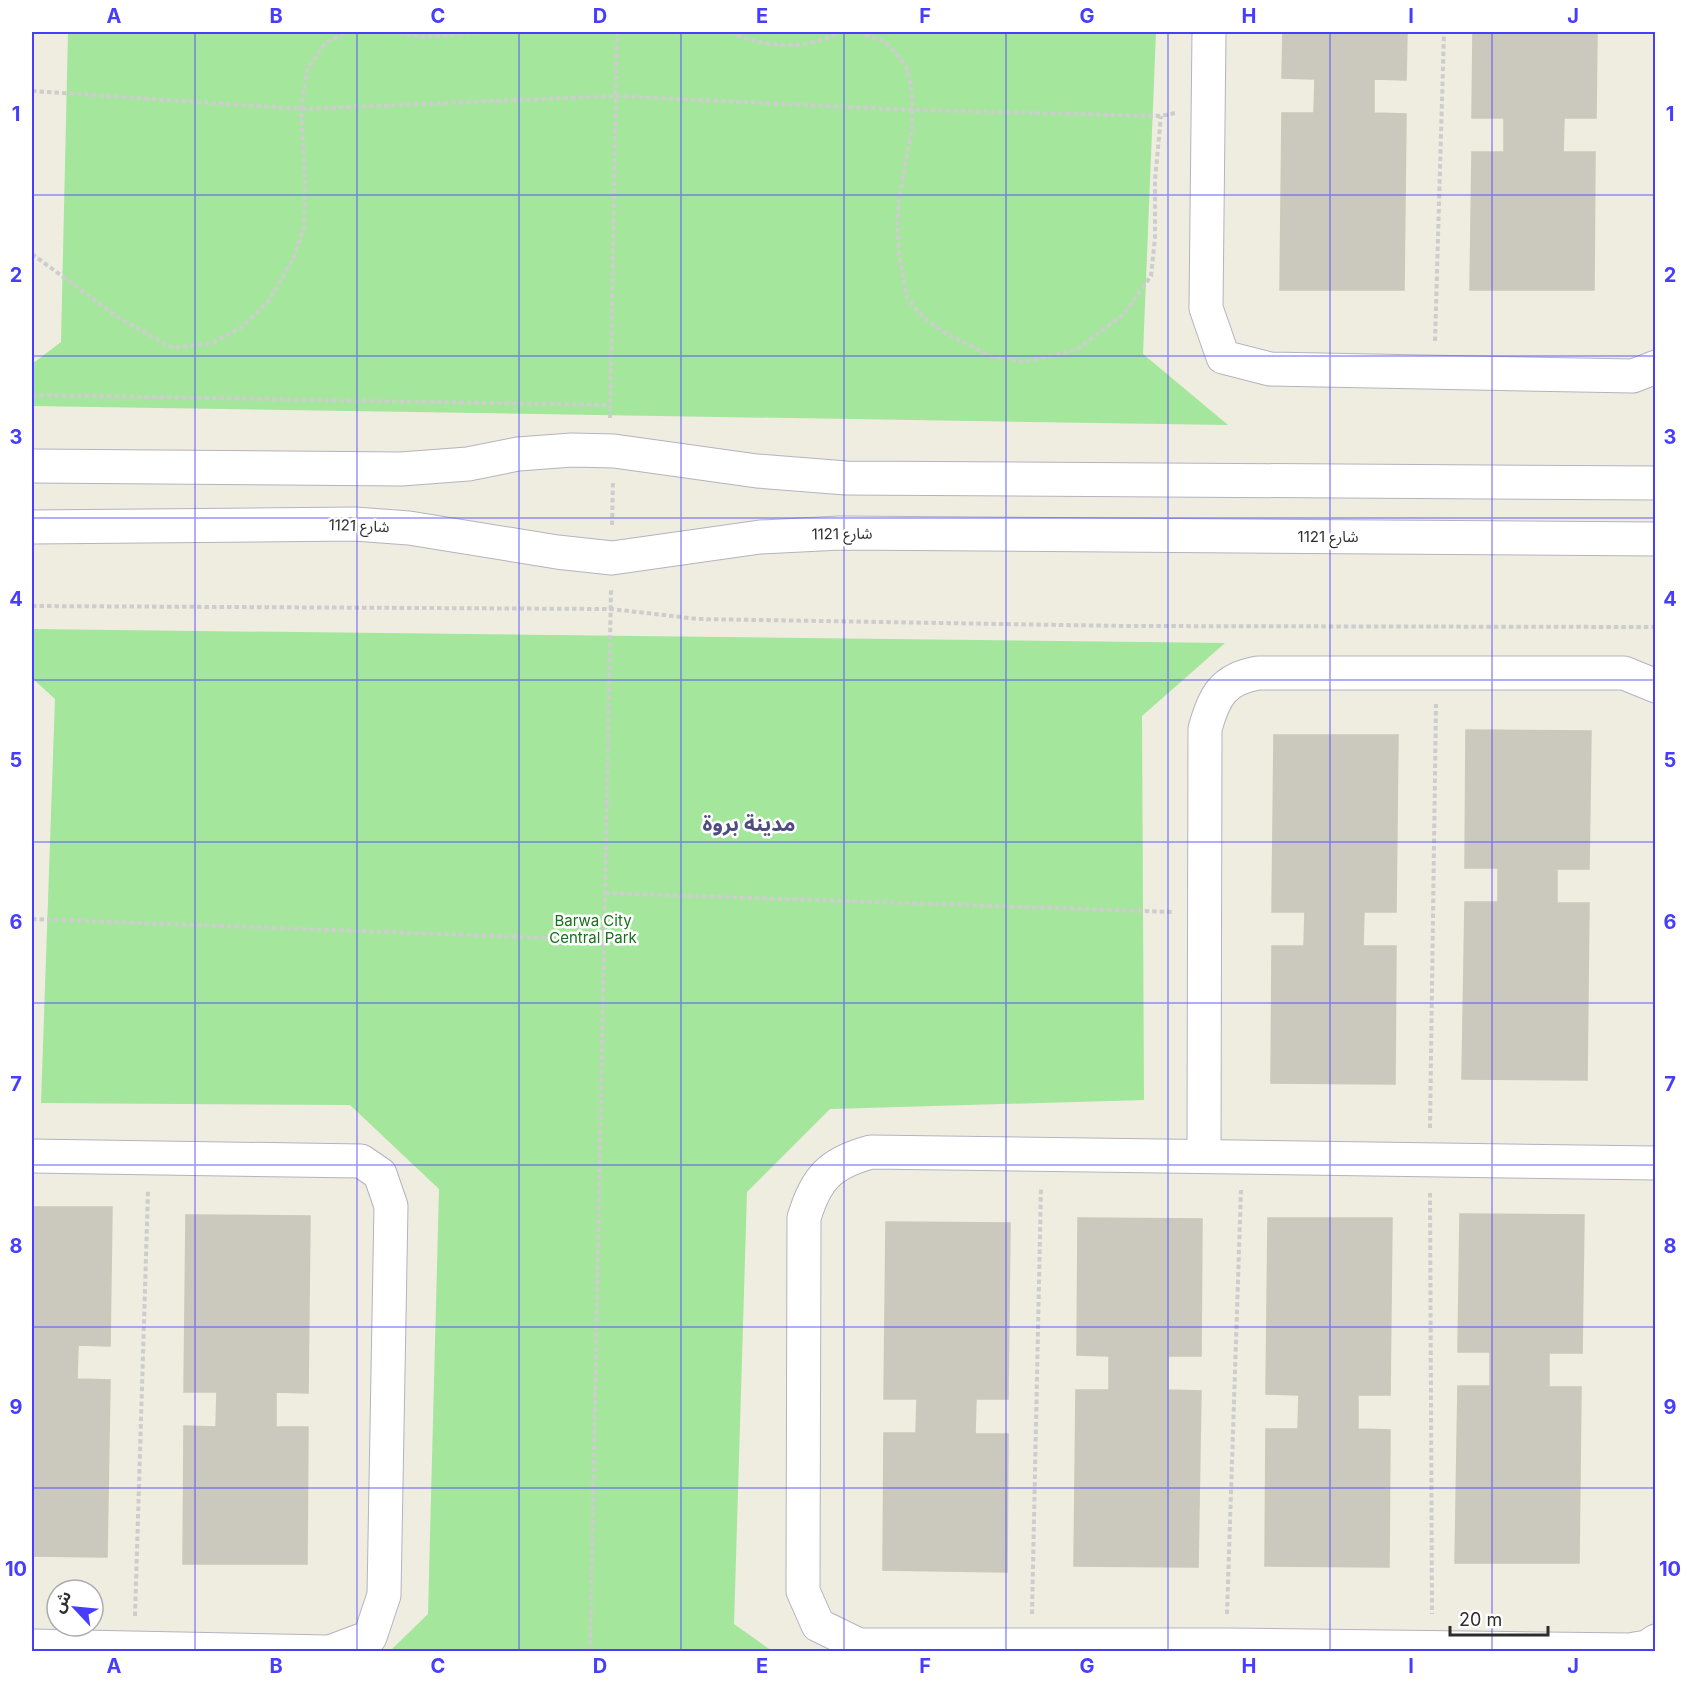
<svg xmlns="http://www.w3.org/2000/svg" width="1687" height="1683" font-family="Inter,'Noto Sans Arabic',sans-serif">
	<rect width="100%" height="100%" fill="#efece0"/>
	<g fill="#a3e69c">
		<path d="M 68,32 L 1156,32 L 1143,354 L 1228,425 L 32,406 L 32,364 L 61,342 Z"/>
		<path d="M 32,629 L 1225,643 L 1142,716 L 1144,1100 L 830,1109 L 747,1192 L 734,1624 L 772,1651 L 390,1651 L 428,1614 L 439,1189 L 350,1105 L 41,1103 L 55,699 L 32,678 Z"/>
	</g>
	<g fill="#cbc9be" stroke="#cbc9b9" stroke-width="1.5">
		<path d="M 1283,32 L 1407,32 L 1406,80 L 1374,79 L 1374,113 L 1406,114 L 1404,290 L 1280,290 L 1282,113 L 1314,113 L 1315,79 L 1282,78 Z"/>
		<path d="M 1473,32 L 1597,32 L 1596,118 L 1564,118 L 1563,152 L 1595,152 L 1594,290 L 1470,290 L 1472,152 L 1504,152 L 1504,118 L 1472,118 Z"/>
		<path d="M 1466,730 L 1591,731 L 1589,869 L 1557,869 L 1557,903 L 1589,903 L 1587,1080 L 1462,1079 L 1465,902 L 1498,902 L 1498,868 L 1465,868 Z"/>
		<path d="M 1274,735 L 1398,735 L 1396,912 L 1364,912 L 1363,946 L 1396,946 L 1395,1084 L 1271,1083 L 1272,946 L 1304,946 L 1305,912 L 1272,912 Z"/>
		<path d="M 32,1207 L 112,1207 L 110,1346 L 78,1345 L 77,1379 L 110,1380 L 107,1557 L 32,1556 Z"/>
		<path d="M 1460,1214 L 1584,1215 L 1582,1353 L 1549,1353 L 1549,1387 L 1581,1387 L 1579,1563 L 1455,1563 L 1458,1386 L 1490,1386 L 1490,1352 L 1458,1352 Z"/>
		<path d="M 186,1215 L 310,1216 L 308,1393 L 276,1392 L 276,1427 L 308,1427 L 307,1564 L 183,1564 L 184,1426 L 216,1427 L 217,1392 L 184,1392 Z"/>
		<path d="M 1078,1218 L 1202,1219 L 1201,1356 L 1168,1356 L 1168,1390 L 1201,1391 L 1198,1567 L 1074,1566 L 1076,1390 L 1109,1390 L 1109,1356 L 1077,1355 Z"/>
		<path d="M 1268,1218 L 1392,1218 L 1390,1395 L 1358,1395 L 1358,1429 L 1390,1430 L 1389,1567 L 1265,1566 L 1266,1429 L 1298,1429 L 1299,1395 L 1266,1394 Z"/>
		<path d="M 886,1222 L 1010,1223 L 1008,1399 L 976,1399 L 975,1434 L 1008,1434 L 1007,1572 L 883,1570 L 884,1433 L 916,1433 L 917,1399 L 884,1399 Z"/>
	</g>
	<g fill="none" stroke-linecap="round" stroke-linejoin="round">
		<g stroke="#b4b3c1" stroke-width="35">
			<g id="minor">
				<path d="M 1209,32 L 1206,308 L 1223,357 L 1270,369 L 1633,376 L 1656,367"/>
				<path d="M 32,1156 L 361,1161 L 380,1174 L 391,1206 L 384,1595 L 370,1637 L 330,1652"/>
				<path d="M 1204,1156 L 1205,729 C 1214,696 1223,679 1258,673 L 1624,673 L 1656,686"/>
				<path d="M 1656,1163 L 871,1152 C 830,1163 816,1178 804,1218 L 803,1591 L 818,1625 L 859,1645 L 1226,1645 L 1629,1650 L 1647,1647 L 1656,1641"/>
				<path d="M 32,1646 L 326,1652"/>
			</g>
		</g>
		<g stroke="#b4b3c1" stroke-width="35">
			<g id="tertiary">
				<path d="M 32,466 L 401,469 L 468,464 L 518,454 L 572,450 L 614,451 L 757,471 L 846,478 L 1656,483"/>
				<path d="M 32,527 L 355,524 L 409,528 L 557,552 L 612,558 L 760,537 L 840,533 L 1656,539"/>
			</g>
		</g>
		<g stroke="#cdcdcd" stroke-width="4" stroke-dasharray="4.5 3" stroke-linecap="butt">
			<path d="M 391,32 L 424,37 L 486,32"/>
			<path d="M 730,32 C 763,48 807,51 839,32"/>
			<path d="M 858,32 L 885,42 L 897,54 L 907,68 L 912,93 L 912,129 L 899,198 L 897,224 L 899,253 L 907,298 L 922,316 L 942,331 L 990,356 L 1024,362 L 1076,350 L 1124,314 L 1151,276 L 1155,238 L 1155,180 L 1161,116"/>
			<path d="M 32,91 L 301,109 L 615,96 L 912,110 L 1161,116 L 1175,113"/>
			<path d="M 32,254 L 119,318 L 173,348 L 213,343 L 243,326 L 268,302 L 293,259 L 304,227 L 305,181 L 301,109 L 307,70 L 325,43 L 347,32"/>
			<path d="M 1435,341 L 1444,32"/>
			<path d="M 32,395 L 609,405"/>
			<path d="M 610,418 L 617,32"/>
			<path d="M 612,525 L 613,482"/>
			<path d="M 32,606 L 611,609 L 698,619 L 1124,626 L 1656,627"/>
			<path d="M 605,893 L 1174,912"/>
			<path d="M 32,919 L 604,940"/>
			<path d="M 1430,1128 L 1436,704"/>
			<path d="M 1430,1193 L 1432,1614"/>
			<path d="M 1032,1614 L 1041,1187"/>
			<path d="M 1227,1614 L 1241,1190"/>
			<path d="M 135,1616 L 148,1191"/>
			<path d="M 590,1652 L 611,590"/>
		</g>
		<use href="#minor" stroke="#fff" stroke-width="33"/>
		<use href="#tertiary" stroke="#fff" stroke-width="33"/>
	</g>
	<path fill="none" stroke="#463dff" stroke-width="1.5" stroke-opacity="0.55" d="M 195,32 L 195,1652M 357,32 L 357,1652M 519,32 L 519,1652M 681,32 L 681,1652M 844,32 L 844,1652M 1006,32 L 1006,1652M 1168,32 L 1168,1652M 1330,32 L 1330,1652M 1492,32 L 1492,1652M 32,195 L 1656,195M 32,356 L 1656,356M 32,518 L 1656,518M 32,680 L 1656,680M 32,842 L 1656,842M 32,1003 L 1656,1003M 32,1165 L 1656,1165M 32,1327 L 1656,1327M 32,1488 L 1656,1488"/>
	<g text-anchor="middle" stroke-width="5" stroke-linejoin="round" paint-order="stroke">
		<g font-size="15" fill="#2d2d2d" stroke="#fff">
			<text transform="translate(359 526) rotate(2)" y="5">شارع 1121</text>
			<text transform="translate(842 534) rotate(-1)" y="5">شارع 1121</text>
			<text x="1328" y="542">شارع 1121</text>
		</g>
		<g font-size="15" fill="#196f1b" stroke="#fff">
			<text x="593" y="926">Barwa City<tspan x="593" dy="17">Central Park</tspan></text>
		</g>
		<g font-size="21" font-weight="bold" fill="#4e4c80" stroke="#fff">
			<text x="749" y="831">مدينة بروة</text>
		</g>
	</g>
	<rect width="1687" height="1683" fill="none" stroke="#ffffff" stroke-width="66"/>
	<g transform="translate(75 1608) rotate(296)"><circle r="28" fill="#ffffff" stroke="#ababab" stroke-width="1.5"/>
	<path d="M0-4.5L10 22L0 15L-10 22Z" fill="#463dff"/>
	<text y="-9" font-size="16" font-weight="bold" text-anchor="middle" fill="#2d2d2d">ش</text>
	</g>
	<path d="M1450 1626v9h98v-9" fill="none" stroke="#2d2d2d" stroke-width="3"/>
	<text x="1459" y="1626" font-size="18" fill="#2d2d2d" stroke="#ffffff" stroke-width="4.5" paint-order="stroke">20 m</text>
	<rect x="33" y="33" width="1621" height="1617" fill="none" stroke="#463dff" stroke-width="2"/>
	<g font-size="20" text-anchor="middle" font-weight="bold" fill="#463dff">
		<text x="114" y="23">A</text>
		<text x="276" y="23">B</text>
		<text x="438" y="23">C</text>
		<text x="600" y="23">D</text>
		<text x="762" y="23">E</text>
		<text x="925" y="23">F</text>
		<text x="1087" y="23">G</text>
		<text x="1249" y="23">H</text>
		<text x="1411" y="23">I</text>
		<text x="1573" y="23">J</text>
		<text x="16" y="121">1</text>
		<text x="1670" y="121">1</text>
		<text x="16" y="282">2</text>
		<text x="1670" y="282">2</text>
		<text x="16" y="444">3</text>
		<text x="1670" y="444">3</text>
		<text x="16" y="606">4</text>
		<text x="1670" y="606">4</text>
		<text x="16" y="767">5</text>
		<text x="1670" y="767">5</text>
		<text x="16" y="929">6</text>
		<text x="1670" y="929">6</text>
		<text x="16" y="1091">7</text>
		<text x="1670" y="1091">7</text>
		<text x="16" y="1253">8</text>
		<text x="1670" y="1253">8</text>
		<text x="16" y="1414">9</text>
		<text x="1670" y="1414">9</text>
		<text x="16" y="1576">10</text>
		<text x="1670" y="1576">10</text>
		<text x="114" y="1673">A</text>
		<text x="276" y="1673">B</text>
		<text x="438" y="1673">C</text>
		<text x="600" y="1673">D</text>
		<text x="762" y="1673">E</text>
		<text x="925" y="1673">F</text>
		<text x="1087" y="1673">G</text>
		<text x="1249" y="1673">H</text>
		<text x="1411" y="1673">I</text>
		<text x="1573" y="1673">J</text>
	</g>
</svg>
